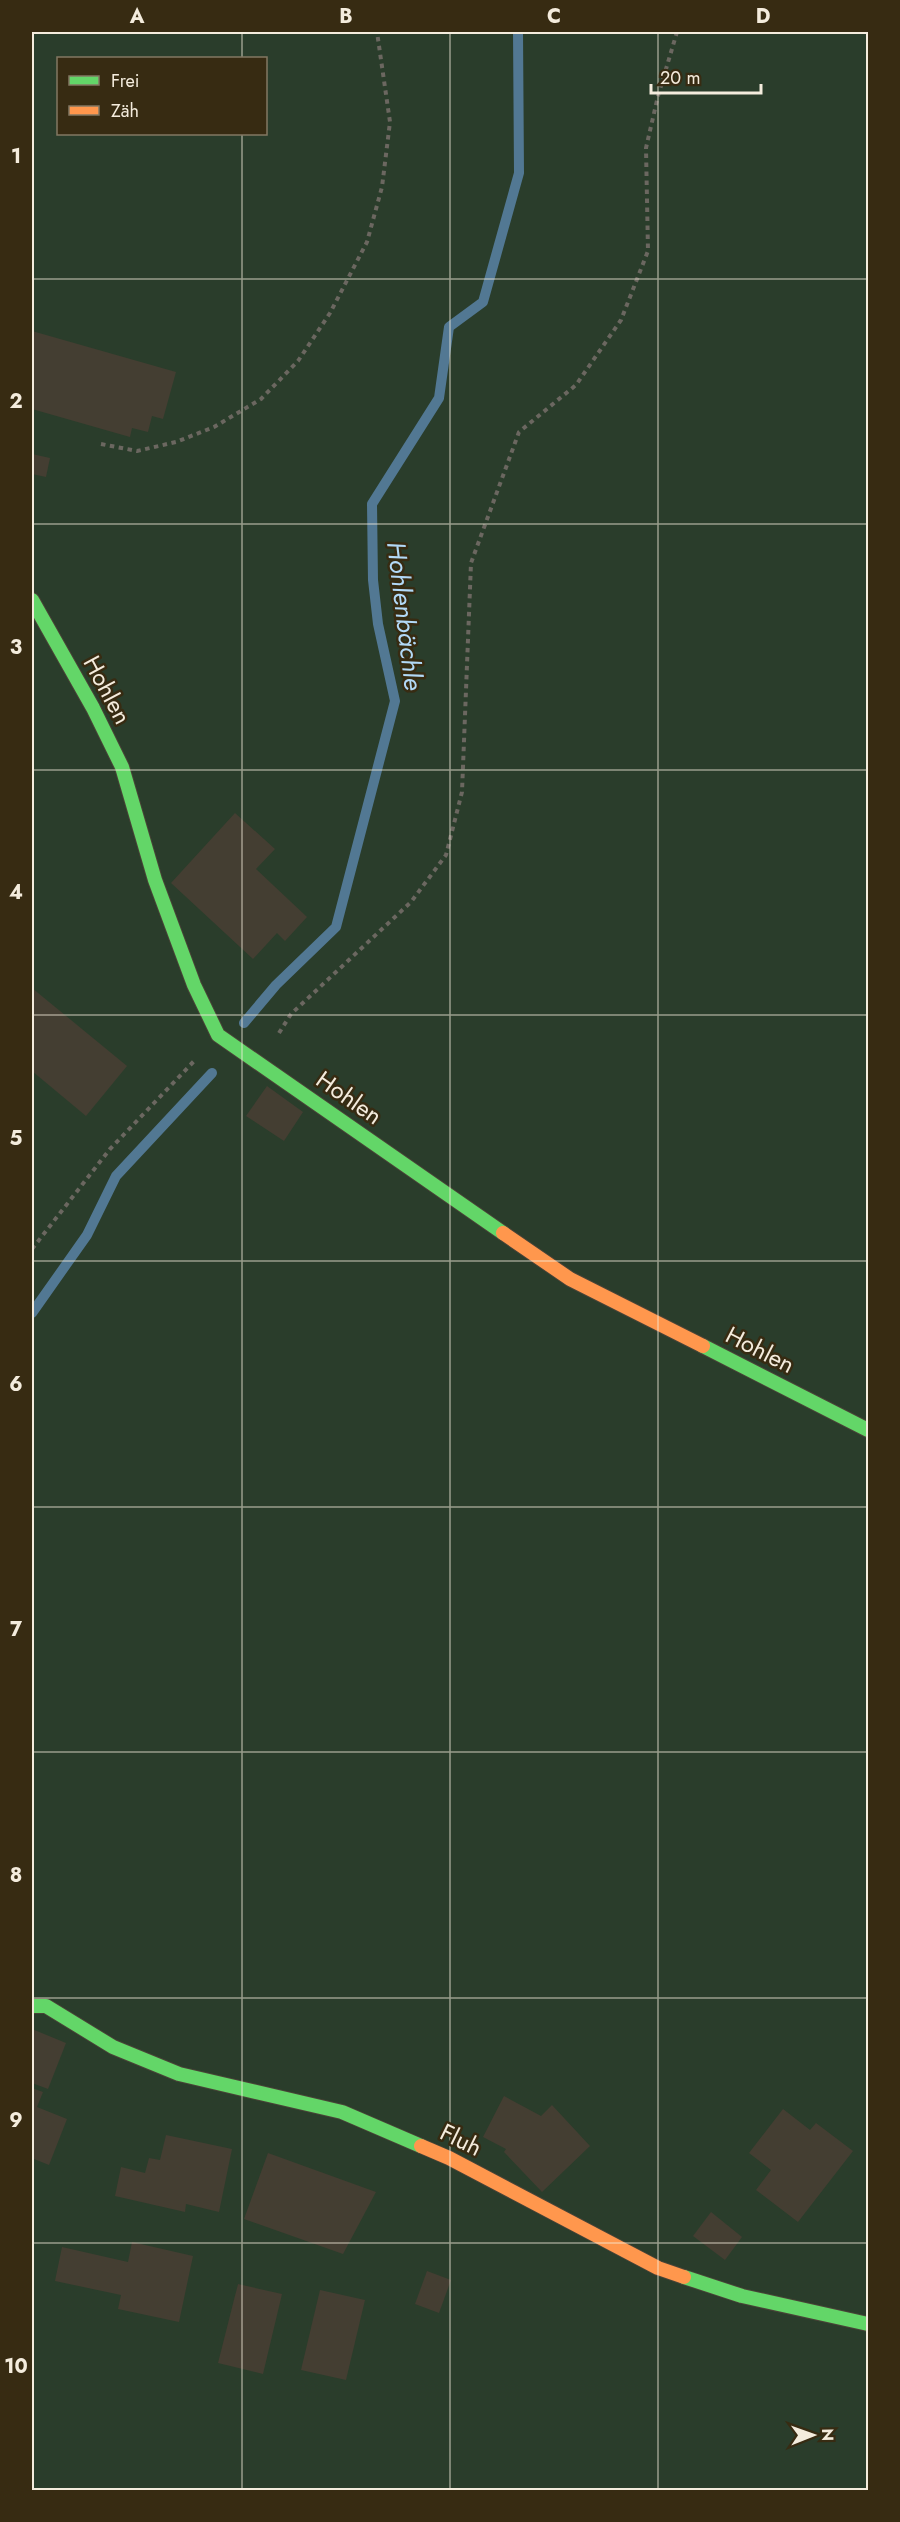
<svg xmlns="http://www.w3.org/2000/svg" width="900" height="2522" font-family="Jost,sans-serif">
	<rect width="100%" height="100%" fill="#2f281a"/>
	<path fill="#2a3d2b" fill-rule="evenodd" d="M 32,32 L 868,32 L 868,2490 L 32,2490 ZM 58,58 L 266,58 L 266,134 L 58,134 Z"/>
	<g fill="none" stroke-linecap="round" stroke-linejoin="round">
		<g stroke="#527893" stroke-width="10">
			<path d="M 244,1023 L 276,985 L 336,927 L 395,701 L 378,624 L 373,580 L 372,504 L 439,398 L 449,327 L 483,302 L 519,173 L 518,32"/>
			<path d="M 32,1313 L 87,1235 L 116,1176 L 212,1073"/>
		</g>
	</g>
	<g fill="#443e32">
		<path d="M 32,331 L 176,372 L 163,419 L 152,416 L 148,432 L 132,428 L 130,437 L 32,409 Z"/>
		<path d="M 32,454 L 50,458 L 46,477 L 32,474 Z"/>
		<path d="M 235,813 L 275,849 L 256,869 L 307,917 L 285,941 L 277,933 L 253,959 L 171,883 Z"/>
		<path d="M 32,988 L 127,1066 L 86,1116 L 32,1071 Z"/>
		<path d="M 267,1086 L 303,1112 L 284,1141 L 246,1116 Z"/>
		<path d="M 32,2029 L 66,2043 L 48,2089 L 32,2083 Z"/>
		<path d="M 32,2088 L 43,2092 L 37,2107 L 67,2119 L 49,2165 L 34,2159 L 32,2166 Z"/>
		<path d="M 504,2096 L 541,2116 L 552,2105 L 590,2146 L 542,2192 L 504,2152 L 506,2149 L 483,2137 Z"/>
		<path d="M 783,2109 L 810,2130 L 816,2123 L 853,2151 L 798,2222 L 756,2190 L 771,2170 L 749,2153 Z"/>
		<path d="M 166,2135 L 232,2149 L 219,2212 L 186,2204 L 185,2212 L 115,2196 L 121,2167 L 145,2173 L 149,2158 L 160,2160 Z"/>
		<path d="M 268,2153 L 376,2192 L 343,2254 L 244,2219 Z"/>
		<path d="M 711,2212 L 742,2237 L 725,2260 L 693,2236 Z"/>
		<path d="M 132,2242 L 193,2256 L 179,2322 L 118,2309 L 121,2295 L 55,2281 L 62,2247 L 128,2262 Z"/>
		<path d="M 427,2271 L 451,2280 L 439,2313 L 415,2304 Z"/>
		<path d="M 238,2284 L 282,2294 L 263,2374 L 218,2363 Z"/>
		<path d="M 320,2290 L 365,2300 L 346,2380 L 301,2370 Z"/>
	</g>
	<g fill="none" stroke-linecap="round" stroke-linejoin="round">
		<g stroke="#494337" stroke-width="16">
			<g id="fast">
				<path d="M 32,600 L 93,708 L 122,767 L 155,880 L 194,985 L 218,1035 L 503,1233"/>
				<path d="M 703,1346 L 868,1430"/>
				<path d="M 32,2006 L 46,2006 L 113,2047 L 179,2074 L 342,2112 L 421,2146"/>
				<path d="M 684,2277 L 742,2296 L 868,2324"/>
			</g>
		</g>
		<g stroke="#494337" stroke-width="16">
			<g id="slow">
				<path d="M 503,1233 L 570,1279 L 703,1346"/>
				<path d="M 421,2146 L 449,2158 L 658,2268 L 684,2277"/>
			</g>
		</g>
		<g stroke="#6b6760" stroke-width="4" stroke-dasharray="4.5 4.5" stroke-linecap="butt">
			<path d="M 101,444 L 137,451 L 176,442 L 214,427 L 261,399 L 298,361 L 330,313 L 367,242 L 382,187 L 390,122 L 377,32"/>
			<path d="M 279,1033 L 291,1014 L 411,902 L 446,855 L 462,792 L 471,563 L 519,432 L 576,385 L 621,320 L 648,251 L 646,148 L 658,96 L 677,32"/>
			<path d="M 32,1249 L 110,1149 L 196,1059"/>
		</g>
		<use href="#fast" stroke="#63d668" stroke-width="14"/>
		<use href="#slow" stroke="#ff974d" stroke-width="14"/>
	</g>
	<path fill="none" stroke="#f4ecdd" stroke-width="1.5" stroke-opacity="0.55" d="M 242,32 L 242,58M 450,32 L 450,2490M 658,32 L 658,2490M 242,134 L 242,2490M 32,279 L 868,279M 32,524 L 868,524M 32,770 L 868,770M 32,1015 L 868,1015M 32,1261 L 868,1261M 32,1507 L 868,1507M 32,1752 L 868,1752M 32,1998 L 868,1998M 32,2243 L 868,2243"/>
	<g text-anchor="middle" stroke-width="5" stroke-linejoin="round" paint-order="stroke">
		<g font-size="24" fill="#f4ecdd" stroke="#372b12">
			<text transform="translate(107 690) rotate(62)" y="8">Hohlen</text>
			<text transform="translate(349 1098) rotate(35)" y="8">Hohlen</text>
			<text transform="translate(760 1350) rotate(27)" y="8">Hohlen</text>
			<text transform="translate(461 2140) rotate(26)" y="8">Fluh</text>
		</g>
		<g font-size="26" font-style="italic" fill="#b2d9f7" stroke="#372b12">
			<text transform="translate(405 616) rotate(83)" y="9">Hohlenbächle</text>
		</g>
	</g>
	<rect width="900" height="2522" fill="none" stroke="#372b12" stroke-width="66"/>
	<rect x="57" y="57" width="210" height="78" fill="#372b12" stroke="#837863" stroke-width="1.5"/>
	<rect x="69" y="76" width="30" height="9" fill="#63d668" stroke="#837863" stroke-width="1.5"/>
	<text x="111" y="87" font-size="18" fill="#f4ecdd">Frei</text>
	<rect x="69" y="106" width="30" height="9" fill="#ff974d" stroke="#837863" stroke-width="1.5"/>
	<text x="111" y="117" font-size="18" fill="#f4ecdd">Zäh</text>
	<g transform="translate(813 2435) rotate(89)" stroke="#372b12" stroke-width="4.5" paint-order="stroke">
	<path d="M0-4.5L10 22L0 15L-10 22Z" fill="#f4ecdd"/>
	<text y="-9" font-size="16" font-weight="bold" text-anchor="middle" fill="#f4ecdd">N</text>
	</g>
	<path d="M651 84v9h110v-9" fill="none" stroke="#f4ecdd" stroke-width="3"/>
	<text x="660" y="84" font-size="18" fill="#f4ecdd" stroke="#372b12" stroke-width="4.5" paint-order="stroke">20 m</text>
	<rect x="33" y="33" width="834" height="2456" fill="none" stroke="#f4ecdd" stroke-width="2"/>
	<g font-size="20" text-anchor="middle" font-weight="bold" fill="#f4ecdd">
		<text x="137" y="23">A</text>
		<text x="346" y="23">B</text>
		<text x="554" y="23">C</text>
		<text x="763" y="23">D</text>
		<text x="16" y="163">1</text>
		<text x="16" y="408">2</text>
		<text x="16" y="654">3</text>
		<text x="16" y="899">4</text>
		<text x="16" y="1145">5</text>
		<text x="16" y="1391">6</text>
		<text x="16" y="1636">7</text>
		<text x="16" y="1882">8</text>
		<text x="16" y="2127">9</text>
		<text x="16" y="2373">10</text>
	</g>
</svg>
